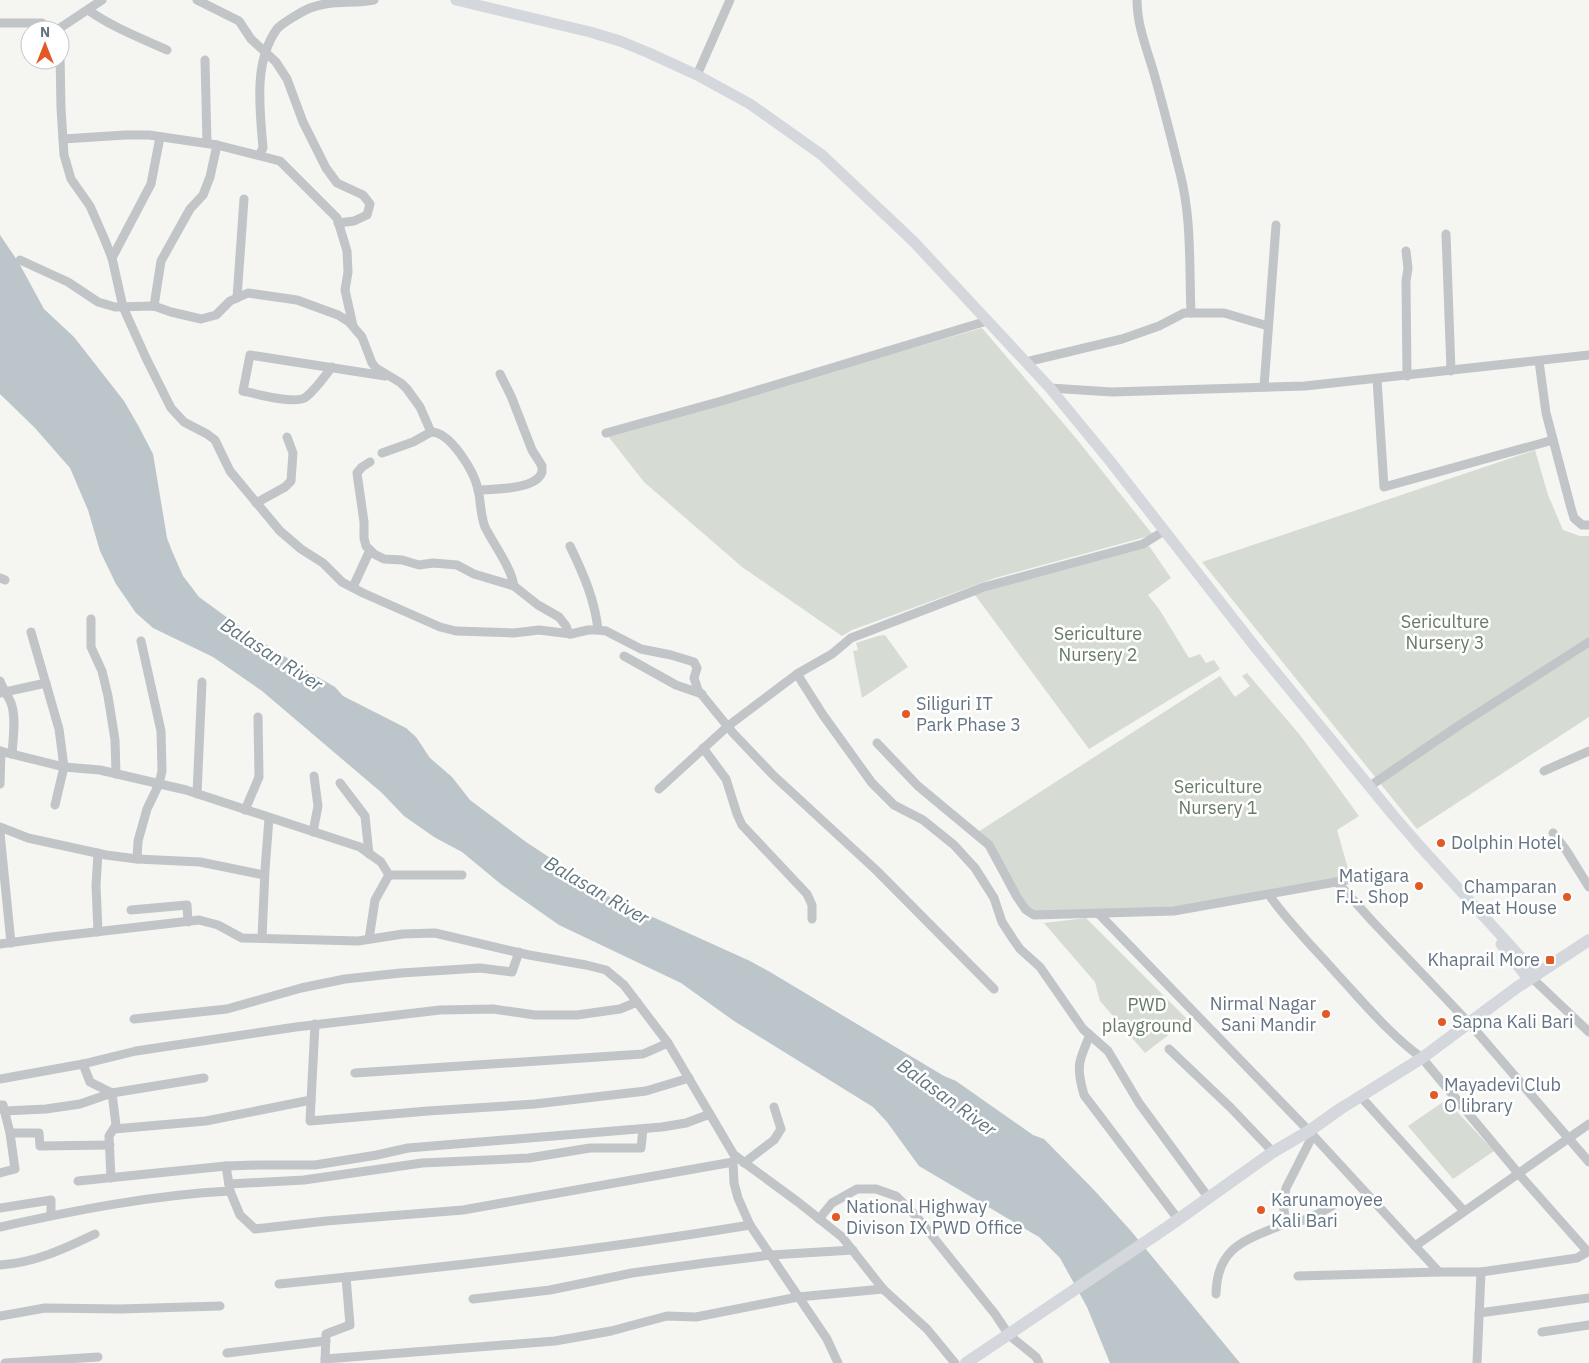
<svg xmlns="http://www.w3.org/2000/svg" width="1589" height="1363" font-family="'IBM Plex Sans',sans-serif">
	<rect width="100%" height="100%" fill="#f5f5f2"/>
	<g fill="#d6dcd3">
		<path d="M 982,328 L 1075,437 L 1153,535 L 995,578 L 852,630 L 842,636 L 742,567 L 644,482 L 608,436 Z"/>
		<path d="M 1535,450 L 1548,495 L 1563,530 L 1580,536 L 1589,536 L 1589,717 L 1417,829 L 1202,562 Z"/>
		<path d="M 1149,546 L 1171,578 L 1148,595 L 1159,609 L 1189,658 L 1200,654 L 1206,663 L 1214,660 L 1220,669 L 1089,749 L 975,595 L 994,588 Z"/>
		<path d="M 885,635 L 908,667 L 862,698 L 853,651 L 858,650 L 856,643 L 878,636 Z"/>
		<path d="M 1247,673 L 1300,735 L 1359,816 L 1337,830 L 1349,872 L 1337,879 L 1176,909 L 1032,912 L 978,832 L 1220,676 L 1235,697 L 1250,686 L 1242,676 Z"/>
		<path d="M 1086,918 L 1188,1020 L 1145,1053 L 1100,1001 L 1095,982 L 1044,923 Z"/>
		<path d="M 1446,1100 L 1494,1151 L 1453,1179 L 1408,1126 Z"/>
	</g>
	<path fill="#bbc5ca" d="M 0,235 L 19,263 L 44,309 L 74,337 L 124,401 L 139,427 L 153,454 L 167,538 L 172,551 L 183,576 L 199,597 L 247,632 L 304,669 L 335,687 L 343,696 L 406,728 L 416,737 L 430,758 L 452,777 L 470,800 L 526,842 L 567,869 L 613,899 L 750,961 L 770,972 L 944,1076 L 956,1081 L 1033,1135 L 1044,1139 L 1095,1191 L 1131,1231 L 1240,1363 L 1110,1363 L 1087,1307 L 1060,1258 L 1039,1237 L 919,1166 L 887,1122 L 873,1107 L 734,1021 L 681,983 L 559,925 L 502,885 L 462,852 L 434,837 L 404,816 L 382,793 L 262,691 L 213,657 L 153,628 L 136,613 L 116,584 L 100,551 L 88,510 L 70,468 L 35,428 L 0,394 Z"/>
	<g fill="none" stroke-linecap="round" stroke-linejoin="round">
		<g stroke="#c1c5c8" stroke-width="9">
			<path d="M 197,0 L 239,21 L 251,39 L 276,62 L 287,79 L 303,122 L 326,168 L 337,183 L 363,195 L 370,204 L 367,215 L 354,221 L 338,223"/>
			<path d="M 1137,0 C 1137,27 1148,51 1155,77 C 1164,109 1172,141 1180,173 C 1192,219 1189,267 1191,313"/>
			<path d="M 88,10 C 112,27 140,38 167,50"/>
			<path d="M 0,23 L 42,23 L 51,30"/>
			<path d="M 57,30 L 102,0"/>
			<path d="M 60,54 L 61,108 L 64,155 L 71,179 L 90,206 L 104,238 L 112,258 L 123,307 L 146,358 L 171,408 L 184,422 L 207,434 L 215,440 L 230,471 L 280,531 L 301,549 L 323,563 L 342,582 L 363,593 L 440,627 L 456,631 L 514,633 L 539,630 L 571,634 L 588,630 L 598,630 L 606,631 L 641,649 L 671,655 L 694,662 L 697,668 L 694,678 L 698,690 L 733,733 L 774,776 L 876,870 L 994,989"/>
			<path d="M 205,60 L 207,143"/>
			<path d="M 697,75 L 730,0"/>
			<path d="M 63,139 L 125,135 L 149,135 L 217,145 L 280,161 L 337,218 L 347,251 L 348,272 L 345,290 L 353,326"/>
			<path d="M 259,155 L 263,148 C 260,110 253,62 277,29 C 282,23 303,11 310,8 C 330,0 352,4 374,0"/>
			<path d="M 1446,234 L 1451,371"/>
			<path d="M 1406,251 L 1408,268 L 1406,281 L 1407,376"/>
			<path d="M 112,258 L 151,184 L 160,137"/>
			<path d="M 20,260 L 68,282 L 98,302 L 115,307 L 154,306 L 171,312 L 201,319 L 216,315 L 230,301 L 248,293 L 297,300 L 338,315 L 349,322 L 362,337 L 372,363 L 376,368 L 401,383 L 407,389 L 420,407 L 431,432 C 451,432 474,472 478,489 C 481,502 480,514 485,527 C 494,545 511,567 514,586"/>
			<path d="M 237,298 L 244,199"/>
			<path d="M 154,306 L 161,261 L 190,209 L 203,195 L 210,177 L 217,145"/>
			<path d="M 1539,361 L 1546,413 L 1571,508 L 1574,518 L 1582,525 L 1589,525"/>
			<path d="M 1026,362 L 1122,339 L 1159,326 L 1184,313 L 1224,313 L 1268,326"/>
			<path d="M 332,367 C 324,377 316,389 306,397 C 296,405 256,394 243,391 L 250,355 L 385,376"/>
			<path d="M 1377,379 L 1384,487 L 1553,440"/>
			<path d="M 1264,387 L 1276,225"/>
			<path d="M 1050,388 L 1112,392 L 1305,386 L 1589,355"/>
			<path d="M 606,433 L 725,400 L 987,321"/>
			<path d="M 382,453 L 413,442 L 431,432"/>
			<path d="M 370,462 L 362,467 L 357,473 L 364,522 L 364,538 L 366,546 L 374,554 L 384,559 L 402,560 L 419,565 L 433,563 L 457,565 L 474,574 L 514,586 L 538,605 L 559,617 L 566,626 L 569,634"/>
			<path d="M 478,490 C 494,489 536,490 542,472 L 542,466 L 532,450 L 511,396 L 500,374"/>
			<path d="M 256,503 L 285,487 L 291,481 L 293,453 L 287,437"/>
			<path d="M 570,546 C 583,573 595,600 598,630"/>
			<path d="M 0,578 L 5,580"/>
			<path d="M 353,587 L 370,550"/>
			<path d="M 91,619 L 91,647 L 102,671 L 108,696 L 115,740 L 116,774"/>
			<path d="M 31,632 L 59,729 L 64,767 L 55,805"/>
			<path d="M 624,656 L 676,685 L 702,694"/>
			<path d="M 797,674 L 823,715 L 872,783 L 894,805 L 923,820 L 954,845 L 975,868 L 994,898 L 1002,922 L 1013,939 L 1020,949 L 1040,967 L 1083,1029 L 1108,1051 L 1139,1103 L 1208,1197"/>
			<path d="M 0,681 C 3,690 10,698 12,706 C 16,721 13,739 12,754"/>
			<path d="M 0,693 L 46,683"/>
			<path d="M 877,743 L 918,786 L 989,845 L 1017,897 L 1026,910 L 1034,915 L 1174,911 L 1347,880 L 1366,876"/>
			<path d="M 703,748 L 726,779 L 737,814 L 742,825 L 807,894 L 812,905 L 812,919"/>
			<path d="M 0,751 L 64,767 L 100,770 L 186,790 L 360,847 L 381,862 L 389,875 L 462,875"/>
			<path d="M 1544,771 L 1589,751"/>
			<path d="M 340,783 L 365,816 L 369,854"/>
			<path d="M 0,784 L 1,751"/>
			<path d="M 1370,786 L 1458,726 L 1589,642"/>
			<path d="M 659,789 L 728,726 L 797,674 L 832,654 L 851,638 L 984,587 L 1143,544 L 1164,531"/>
			<path d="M 197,794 L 202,682"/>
			<path d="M 245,810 L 259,777 L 258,717"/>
			<path d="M 0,827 L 28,838 L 106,855 L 137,859 L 200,862 L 264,875"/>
			<path d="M 313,832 L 318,806 L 314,776"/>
			<path d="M 0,833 L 11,943"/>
			<path d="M 1553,833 L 1566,850 L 1589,887"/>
			<path d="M 137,859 L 138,841 L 147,809 L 159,784 L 162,771 L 161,731 L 141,641"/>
			<path d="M 1337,882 L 1373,922 L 1470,1024 L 1589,1162"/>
			<path d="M 1269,895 C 1289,923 1314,948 1337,974 C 1364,1003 1390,1035 1422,1058 L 1518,1173 L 1587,1251"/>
			<path d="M 131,910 L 187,905 L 188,922"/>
			<path d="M 1099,914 L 1309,1131 L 1439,1272"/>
			<path d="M 98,932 L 96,885 L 98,853"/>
			<path d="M 262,938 L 265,870 L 269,818"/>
			<path d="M 369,939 L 375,900 L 389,875"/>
			<path d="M 0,944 L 52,937 L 199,920 L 218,925 L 242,938 L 358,941 L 403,934 L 435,933 L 529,955 L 586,965 L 606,970 L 624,985 L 668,1043 L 734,1155 L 798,1202 L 842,1237 L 883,1289 L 927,1329 L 955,1363"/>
			<path d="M 1532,978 L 1589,1032"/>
			<path d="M 134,1019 L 227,1009 L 301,988 L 345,979 L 401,973 L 480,968 L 512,972 L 519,952"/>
			<path d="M 315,1024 L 310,1121 L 428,1111 L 535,1104 L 646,1091 L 689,1078"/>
			<path d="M 1090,1035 C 1078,1062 1076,1067 1084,1095 L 1178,1219"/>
			<path d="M 1169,1049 L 1231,1108 L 1273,1152"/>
			<path d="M 83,1064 L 90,1082 L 112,1093 L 116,1125 L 109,1136 L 111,1178"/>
			<path d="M 355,1073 L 643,1054 L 668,1043"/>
			<path d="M 0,1079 L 83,1064 L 136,1051 L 296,1027 L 440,1010 L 493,1009 L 535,1015 L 577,1015 L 620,1009 L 637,1002"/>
			<path d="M 1361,1097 L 1464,1211"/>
			<path d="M 0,1105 L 3,1105 L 10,1133 L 15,1169 L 0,1173"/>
			<path d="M 4,1111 L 46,1109 L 80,1104 L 112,1093 L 204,1078"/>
			<path d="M 114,1129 L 206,1121 L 311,1100"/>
			<path d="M 10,1133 L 39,1133 L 40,1146 L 110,1145"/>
			<path d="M 733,1162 L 734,1183 L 738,1198 L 750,1225 L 827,1339 L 838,1363"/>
			<path d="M 744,1163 L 774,1140 L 781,1129 L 774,1107"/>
			<path d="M 226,1166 L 230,1191 L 240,1215 L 255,1229 L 326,1221 L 463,1210 L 733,1162 L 737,1157"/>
			<path d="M 78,1181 L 226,1166 L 259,1165 L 315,1165 L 377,1155 L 408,1148 L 662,1127 L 686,1123 L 710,1114"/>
			<path d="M 229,1184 L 304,1180 L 422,1163 L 529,1158 L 590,1148 L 641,1148 L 643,1129"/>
			<path d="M 0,1208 L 51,1200 L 51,1215"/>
			<path d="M 819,1219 L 832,1203 L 857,1189 L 876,1189 L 896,1196 L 917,1217 L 995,1314 L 1009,1335 L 1036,1357 L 1039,1363"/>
			<path d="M 1286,1223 C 1306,1223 1325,1210 1342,1200"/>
			<path d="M 0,1227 C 76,1210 153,1195 230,1191"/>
			<path d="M 1415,1246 L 1589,1124"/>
			<path d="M 0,1265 C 34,1263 64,1249 95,1234"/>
			<path d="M 1298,1276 L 1439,1272 L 1481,1272 L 1577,1258 L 1589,1251"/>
			<path d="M 279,1284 C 437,1268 594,1251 750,1225"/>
			<path d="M 1216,1294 C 1217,1245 1247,1240 1286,1223 L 1283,1204 L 1286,1188 L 1313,1135"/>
			<path d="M 473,1299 L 550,1290 L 632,1273 L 705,1263 L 771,1255 L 853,1250"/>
			<path d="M 1479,1313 L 1589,1298"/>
			<path d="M 0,1316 L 45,1308 L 120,1309 L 220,1306"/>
			<path d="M 1542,1332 L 1589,1325"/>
			<path d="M 227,1353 L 326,1341"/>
			<path d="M 325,1359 L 555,1341 L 611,1331 L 667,1316 L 696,1317 L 798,1297 L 883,1289"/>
			<path d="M 5,1363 L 98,1357"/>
			<path d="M 325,1363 L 326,1334 L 350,1325 L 346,1277"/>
			<path d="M 1477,1363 L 1481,1272"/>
		</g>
		<g stroke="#d4d8dc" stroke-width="11">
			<path d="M 456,0 L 590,32 L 620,41 L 649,53 L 697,75 L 750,104 L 822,155 L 913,241 L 1050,388 L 1110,461 L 1256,648 L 1393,815 L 1418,844 L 1537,975"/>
			<path d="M 1501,944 L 1529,980"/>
		</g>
		<path stroke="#d4d8dc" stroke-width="12" d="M 966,1363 L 1169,1226 L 1273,1152 L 1309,1131 L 1340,1109 L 1422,1058 L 1516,988 L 1589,940"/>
	</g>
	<g fill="#e25925" stroke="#fff" stroke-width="2">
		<circle cx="906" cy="714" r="5"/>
		<circle cx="1441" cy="843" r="5"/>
		<circle cx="1419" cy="886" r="5"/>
		<circle cx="1567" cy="897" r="5"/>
		<rect x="1545" y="955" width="10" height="10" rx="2.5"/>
		<circle cx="1326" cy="1014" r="5"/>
		<circle cx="1442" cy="1022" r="5"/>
		<circle cx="1434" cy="1095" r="5"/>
		<circle cx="1261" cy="1210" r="5"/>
		<circle cx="836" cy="1217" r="5"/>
	</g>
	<g text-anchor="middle" stroke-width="5" stroke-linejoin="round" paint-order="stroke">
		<g font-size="18" fill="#677a63" stroke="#fff">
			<text x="1445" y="628">Sericulture<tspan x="1445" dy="21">Nursery 3</tspan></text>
			<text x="1098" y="640">Sericulture<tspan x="1098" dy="21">Nursery 2</tspan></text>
			<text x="1218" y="793">Sericulture<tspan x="1218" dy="21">Nursery 1</tspan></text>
			<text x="1147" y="1011">PWD<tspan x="1147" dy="21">playground</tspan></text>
		</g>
		<g font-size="18" fill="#647483" stroke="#fff" text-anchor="start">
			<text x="916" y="710">Siliguri IT<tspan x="916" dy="21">Park Phase 3</tspan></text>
			<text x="1451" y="849">Dolphin Hotel</text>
			<text x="1409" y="882" text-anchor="end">Matigara<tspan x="1409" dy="21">F.L. Shop</tspan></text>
			<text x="1557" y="893" text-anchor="end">Champaran<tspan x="1557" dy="21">Meat House</tspan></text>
			<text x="1540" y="966" text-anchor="end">Khaprail More</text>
			<text x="1316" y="1010" text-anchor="end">Nirmal Nagar<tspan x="1316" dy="21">Sani Mandir</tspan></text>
			<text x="1452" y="1028">Sapna Kali Bari</text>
			<text x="1444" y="1091">Mayadevi Club<tspan x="1444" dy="21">O library</tspan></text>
			<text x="1271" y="1206">Karunamoyee<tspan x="1271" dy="21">Kali Bari</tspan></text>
			<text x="846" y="1213">National Highway<tspan x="846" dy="21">Divison IX PWD Office</tspan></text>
		</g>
		<g font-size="19" font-style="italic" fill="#60767f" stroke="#fff">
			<text transform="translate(272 654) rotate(33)" y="7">Balasan River</text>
			<text transform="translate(597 890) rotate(30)" y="7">Balasan River</text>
			<text transform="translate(947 1097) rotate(36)" y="7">Balasan River</text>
		</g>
	</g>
	<g transform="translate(45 45)"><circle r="24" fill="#ffffff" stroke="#c1c7cd"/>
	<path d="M0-4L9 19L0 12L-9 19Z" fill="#e25925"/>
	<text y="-8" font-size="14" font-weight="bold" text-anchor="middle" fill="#647483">N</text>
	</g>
</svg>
